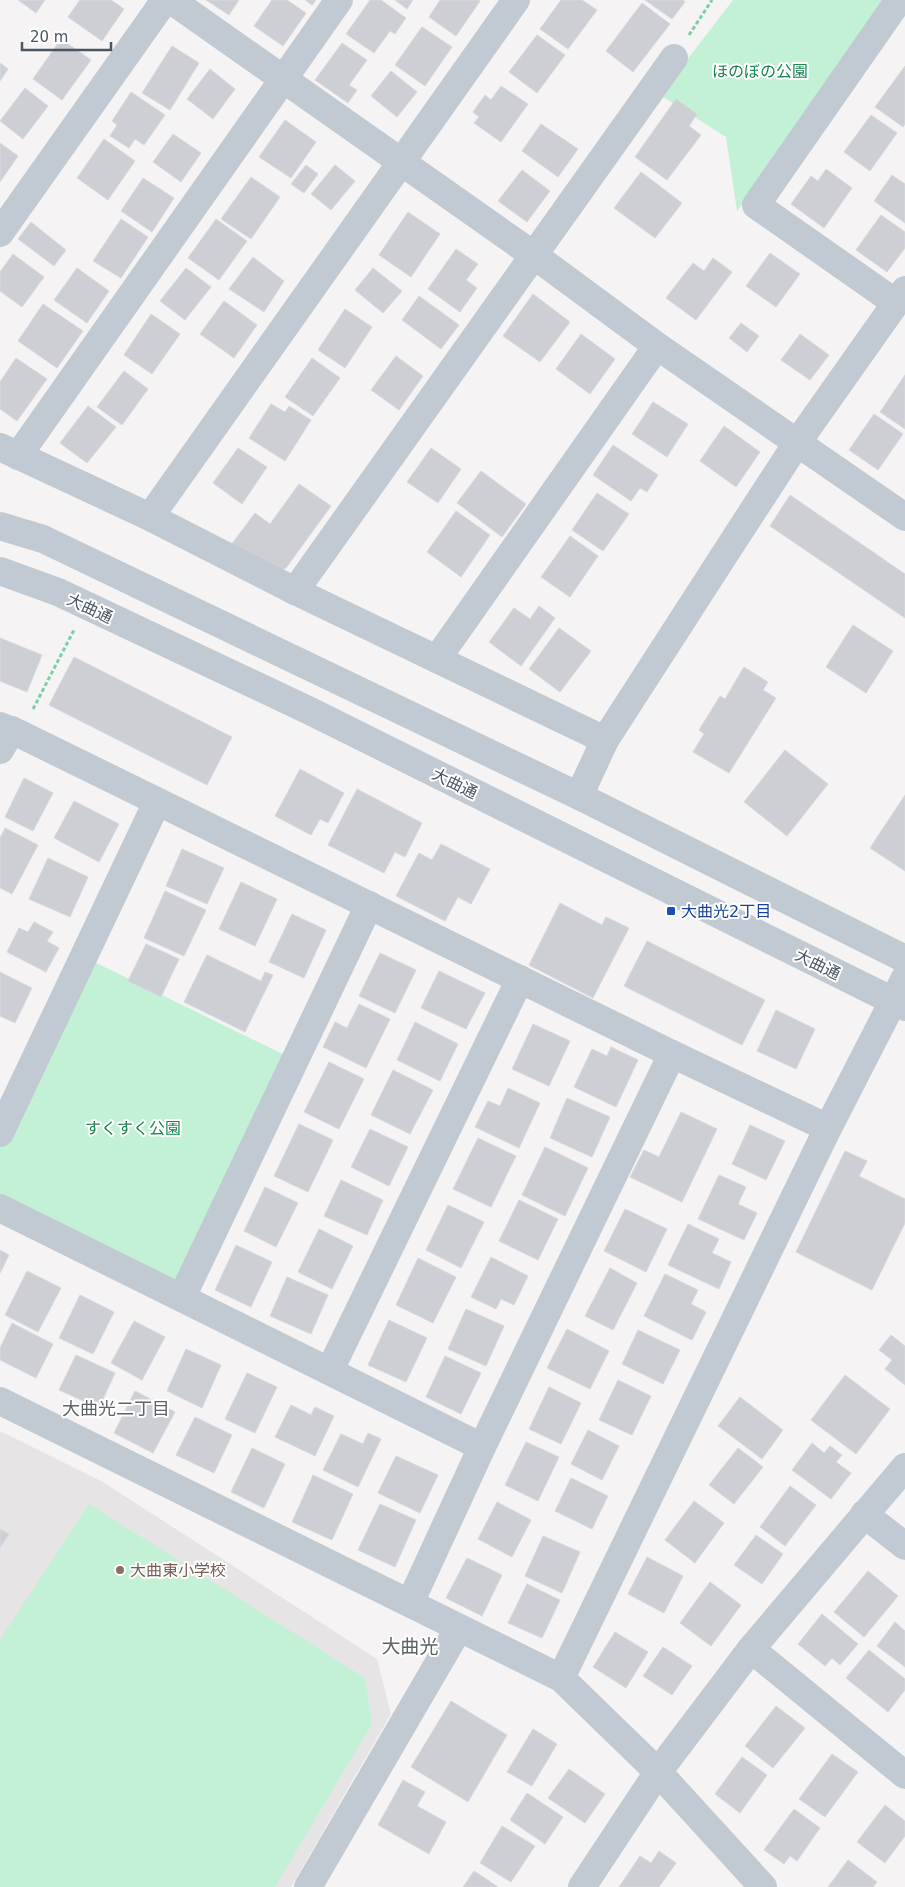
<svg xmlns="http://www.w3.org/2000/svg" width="905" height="1887" font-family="'DejaVu Sans','Noto Sans JP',sans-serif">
	<rect width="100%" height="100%" fill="#f5f3f3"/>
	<path fill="#e6e4e5" d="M 0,1431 L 103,1482 L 377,1659 L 391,1714 L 291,1887 L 0,1887 Z"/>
	<g fill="#c3f1d5">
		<path d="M 733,0 L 896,0 L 737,211 L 726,137 L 660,95 Z"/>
		<path d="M 88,959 L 295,1060 L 182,1297 L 0,1208 L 0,1136 Z"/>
		<path d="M 89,1504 L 365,1678 L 372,1724 L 275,1887 L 0,1887 L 0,1640 Z"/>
	</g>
	<g fill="#cdcfd5" stroke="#d7d9de">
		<path d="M 18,0 L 45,0 L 36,13 Z"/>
		<path d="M 80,0 L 111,0 L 124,9 L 102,41 L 68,17 Z"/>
		<path d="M 206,0 L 239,0 L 229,15 Z"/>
		<path d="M 272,0 L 287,0 L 306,13 L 283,46 L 254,26 Z"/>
		<path d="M 305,0 L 316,0 L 312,5 Z"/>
		<path d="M 370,0 L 381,0 L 406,18 L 395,34 L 390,31 L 374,53 L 346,34 Z"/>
		<path d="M 395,0 L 413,0 L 407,9 Z"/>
		<path d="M 440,0 L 478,0 L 480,1 L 456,36 L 429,17 Z"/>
		<path d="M 561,0 L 582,0 L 597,10 L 568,49 L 540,29 Z"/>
		<path d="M 645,0 L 683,0 L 685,2 L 672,19 Z"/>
		<path d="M 642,3 L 670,24 L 633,72 L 606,51 Z"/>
		<path d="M 422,27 L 452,47 L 425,86 L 395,65 Z"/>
		<path d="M 537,35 L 565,55 L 537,93 L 509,72 Z"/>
		<path d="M 61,39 L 91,60 L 62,100 L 33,79 Z"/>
		<path d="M 342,43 L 367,60 L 349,85 L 357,90 L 348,103 L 315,80 Z"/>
		<path d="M 172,46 L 199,63 L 170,110 L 142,93 Z"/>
		<path d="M 0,63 L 8,69 L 0,81 Z"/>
		<path d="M 905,66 L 905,124 L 903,127 L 875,107 Z"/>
		<path d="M 210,69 L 235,89 L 213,119 L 187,99 Z"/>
		<path d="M 391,71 L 417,92 L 397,117 L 371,96 Z"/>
		<path d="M 501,86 L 528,104 L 501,142 L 474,123 L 479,117 L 473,112 L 485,95 L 491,100 Z"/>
		<path d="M 25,88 L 48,106 L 23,139 L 0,121 Z"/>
		<path d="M 131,92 L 165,115 L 144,145 L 135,139 L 129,148 L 110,136 L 117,125 L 112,121 Z"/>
		<path d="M 676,99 L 697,114 L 689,126 L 701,135 L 667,180 L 635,157 Z"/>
		<path d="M 871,115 L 897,133 L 870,171 L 844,152 Z"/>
		<path d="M 285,120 L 316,142 L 291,178 L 259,157 Z"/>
		<path d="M 541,124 L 578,149 L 558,177 L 522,151 Z"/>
		<path d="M 173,134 L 201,153 L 181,182 L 153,162 Z"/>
		<path d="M 104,139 L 135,161 L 108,200 L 77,178 Z"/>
		<path d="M 0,143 L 18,156 L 0,182 Z"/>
		<path d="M 306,165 L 318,174 L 304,193 L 291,184 Z"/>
		<path d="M 335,165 L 355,181 L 331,210 L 311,194 Z"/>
		<path d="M 826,169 L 852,188 L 824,228 L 791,204 L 811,176 L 818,181 Z"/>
		<path d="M 522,170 L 550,191 L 527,222 L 498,201 Z"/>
		<path d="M 641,172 L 682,203 L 655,238 L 614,208 Z"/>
		<path d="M 892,175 L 905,184 L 905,223 L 874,201 Z"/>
		<path d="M 251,177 L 280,197 L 251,239 L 221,219 Z"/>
		<path d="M 143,178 L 174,198 L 152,232 L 121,211 Z"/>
		<path d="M 408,212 L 440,234 L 411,277 L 379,255 Z"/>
		<path d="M 881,215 L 905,232 L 905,248 L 887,272 L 856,250 Z"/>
		<path d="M 121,219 L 148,237 L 121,278 L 93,261 Z"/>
		<path d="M 216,219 L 247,241 L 219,280 L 188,258 Z"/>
		<path d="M 31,222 L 66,250 L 54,266 L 18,239 Z"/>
		<path d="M 456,249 L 478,264 L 466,280 L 477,288 L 460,312 L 428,289 Z"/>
		<path d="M 770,253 L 800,274 L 776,307 L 746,286 Z"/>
		<path d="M 13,254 L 44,277 L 22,307 L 0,291 L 0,272 Z"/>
		<path d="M 253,257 L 284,281 L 264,312 L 229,289 Z"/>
		<path d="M 713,258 L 732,272 L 696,320 L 666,298 L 693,263 L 704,271 Z"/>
		<path d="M 77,268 L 109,291 L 87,323 L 54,300 Z"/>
		<path d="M 186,268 L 211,287 L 185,320 L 160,301 Z"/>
		<path d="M 373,268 L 402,291 L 383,313 L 355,290 Z"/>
		<path d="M 533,294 L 570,322 L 540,362 L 503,336 Z"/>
		<path d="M 419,296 L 459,325 L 441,349 L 402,320 Z"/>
		<path d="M 224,301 L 257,325 L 234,358 L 200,334 Z"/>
		<path d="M 43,304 L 83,331 L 57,368 L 18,341 Z"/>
		<path d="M 345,309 L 372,327 L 345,368 L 318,350 Z"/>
		<path d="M 151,314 L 180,334 L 152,374 L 124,355 Z"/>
		<path d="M 741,323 L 759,336 L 747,352 L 729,338 Z"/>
		<path d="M 581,334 L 615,359 L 590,394 L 556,369 Z"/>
		<path d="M 800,334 L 829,355 L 810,380 L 781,360 Z"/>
		<path d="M 396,356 L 423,376 L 399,410 L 371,390 Z"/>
		<path d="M 16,358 L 47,379 L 17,421 L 0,409 L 0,382 Z"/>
		<path d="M 312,358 L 340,378 L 313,416 L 285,397 Z"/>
		<path d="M 124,371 L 148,389 L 122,425 L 97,407 Z"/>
		<path d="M 905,375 L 905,429 L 880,412 Z"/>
		<path d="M 653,402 L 688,424 L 667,457 L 632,434 Z"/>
		<path d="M 271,404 L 285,412 L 289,406 L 311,420 L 285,461 L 249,438 Z"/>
		<path d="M 88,406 L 116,427 L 87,463 L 60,443 Z"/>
		<path d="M 874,414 L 903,434 L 878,470 L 849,450 Z"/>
		<path d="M 724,426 L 760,452 L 736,487 L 700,461 Z"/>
		<path d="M 613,445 L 658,475 L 647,492 L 640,488 L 631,501 L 593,475 Z"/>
		<path d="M 238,448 L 267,467 L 242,504 L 213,483 Z"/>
		<path d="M 431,448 L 461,469 L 438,503 L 407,482 Z"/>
		<path d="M 481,471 L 526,504 L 502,537 L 457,503 Z"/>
		<path d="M 299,484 L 331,506 L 286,568 L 276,572 L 231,545 L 255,513 L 270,524 Z"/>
		<path d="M 597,493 L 629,514 L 603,551 L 572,530 Z"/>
		<path d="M 790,495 L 905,574 L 905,618 L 770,526 Z"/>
		<path d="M 456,511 L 490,535 L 461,577 L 427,552 Z"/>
		<path d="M 570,536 L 598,556 L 570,597 L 541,577 Z"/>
		<path d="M 539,606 L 555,618 L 521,666 L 489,642 L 514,608 L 530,619 Z"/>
		<path d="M 853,625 L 893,651 L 866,693 L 826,667 Z"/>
		<path d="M 559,628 L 591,651 L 560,692 L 529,669 Z"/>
		<path d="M 0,638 L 42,655 L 27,692 L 0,681 Z"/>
		<path d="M 74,657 L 232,737 L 207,785 L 49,705 Z"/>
		<path d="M 744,667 L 768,682 L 763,690 L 776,698 L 729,773 L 693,752 L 704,734 L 699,730 L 720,696 L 725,699 Z"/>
		<path d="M 785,750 L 828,784 L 787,836 L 744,802 Z"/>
		<path d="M 300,769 L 344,793 L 328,823 L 320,819 L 311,835 L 275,816 Z"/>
		<path d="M 24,778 L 53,793 L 33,831 L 5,817 Z"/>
		<path d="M 357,789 L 422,823 L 405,857 L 395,852 L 384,873 L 328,845 Z"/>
		<path d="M 905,795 L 905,871 L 870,848 Z"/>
		<path d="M 74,801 L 119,824 L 99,862 L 54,838 Z"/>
		<path d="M 5,828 L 38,845 L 12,894 L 0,888 L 0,838 Z"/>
		<path d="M 441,844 L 490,869 L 471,904 L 458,897 L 445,921 L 396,896 L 419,853 L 432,860 Z"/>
		<path d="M 182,849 L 224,868 L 207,904 L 166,886 Z"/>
		<path d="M 48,858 L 88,877 L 70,917 L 29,899 Z"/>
		<path d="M 241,882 L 277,899 L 255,946 L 219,929 Z"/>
		<path d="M 165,891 L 206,910 L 184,956 L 144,938 Z"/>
		<path d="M 560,903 L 602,925 L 606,917 L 629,928 L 593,998 L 529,965 Z"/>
		<path d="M 292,914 L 326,930 L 304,978 L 269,962 Z"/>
		<path d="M 34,922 L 53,932 L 47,941 L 59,948 L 46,972 L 7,952 L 19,928 L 28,932 Z"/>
		<path d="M 647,941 L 765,1000 L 742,1045 L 624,986 Z"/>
		<path d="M 146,944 L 179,959 L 161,997 L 128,981 Z"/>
		<path d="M 380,953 L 416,970 L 395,1013 L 359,996 Z"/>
		<path d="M 207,955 L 261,981 L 265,972 L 273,975 L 245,1032 L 184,1002 Z"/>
		<path d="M 439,971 L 485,993 L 466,1029 L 421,1008 Z"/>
		<path d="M 0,972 L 32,988 L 15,1023 L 0,1016 Z"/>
		<path d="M 359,1004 L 390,1019 L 366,1068 L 323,1047 L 335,1022 L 347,1028 Z"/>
		<path d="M 776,1010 L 815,1029 L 796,1069 L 757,1051 Z"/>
		<path d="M 415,1022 L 458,1044 L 440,1081 L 397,1060 Z"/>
		<path d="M 533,1024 L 570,1041 L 549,1086 L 512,1069 Z"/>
		<path d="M 611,1047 L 638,1060 L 616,1107 L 574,1087 L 592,1049 L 607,1056 Z"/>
		<path d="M 329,1062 L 364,1079 L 339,1129 L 304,1112 Z"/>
		<path d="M 393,1070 L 433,1090 L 410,1134 L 371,1115 Z"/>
		<path d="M 508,1088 L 540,1103 L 519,1148 L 475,1127 L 488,1101 L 500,1106 Z"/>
		<path d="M 567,1098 L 610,1117 L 592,1157 L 550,1138 Z"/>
		<path d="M 681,1112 L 717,1129 L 682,1202 L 630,1177 L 644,1150 L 659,1157 Z"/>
		<path d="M 299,1124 L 333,1140 L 308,1192 L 274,1176 Z"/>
		<path d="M 750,1125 L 785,1141 L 766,1180 L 732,1164 Z"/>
		<path d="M 370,1129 L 408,1147 L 389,1186 L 351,1167 Z"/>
		<path d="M 478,1138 L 516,1156 L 491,1207 L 453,1189 Z"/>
		<path d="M 545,1147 L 588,1168 L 565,1216 L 522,1195 Z"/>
		<path d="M 845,1151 L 867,1161 L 859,1176 L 905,1199 L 905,1223 L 872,1290 L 796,1252 Z"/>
		<path d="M 719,1175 L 746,1187 L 738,1204 L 757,1213 L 744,1240 L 698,1219 Z"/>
		<path d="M 341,1180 L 383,1200 L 367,1235 L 324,1216 Z"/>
		<path d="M 265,1187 L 298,1203 L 276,1247 L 244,1231 Z"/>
		<path d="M 519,1200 L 558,1219 L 538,1260 L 499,1241 Z"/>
		<path d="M 448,1205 L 484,1222 L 461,1268 L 426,1250 Z"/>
		<path d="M 625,1209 L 667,1229 L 646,1272 L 604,1251 Z"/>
		<path d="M 688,1224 L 719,1239 L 712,1253 L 731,1262 L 719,1289 L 668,1265 Z"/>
		<path d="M 319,1229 L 353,1246 L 332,1289 L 298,1272 Z"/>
		<path d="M 236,1245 L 272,1262 L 251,1307 L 215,1290 Z"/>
		<path d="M 0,1250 L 9,1255 L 0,1273 Z"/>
		<path d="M 491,1257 L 528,1276 L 514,1305 L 501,1299 L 496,1309 L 471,1297 Z"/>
		<path d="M 418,1258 L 456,1277 L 433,1323 L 396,1305 Z"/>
		<path d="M 610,1268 L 637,1283 L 613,1330 L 585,1316 Z"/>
		<path d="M 27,1271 L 61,1288 L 38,1332 L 5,1315 Z"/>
		<path d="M 665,1274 L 698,1290 L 691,1304 L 706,1312 L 692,1340 L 644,1316 Z"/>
		<path d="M 287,1277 L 328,1295 L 311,1334 L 270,1316 Z"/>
		<path d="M 80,1295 L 114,1312 L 93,1354 L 59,1338 Z"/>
		<path d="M 466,1309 L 504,1326 L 486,1366 L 448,1349 Z"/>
		<path d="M 389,1320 L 427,1338 L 406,1382 L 368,1365 Z"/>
		<path d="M 134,1321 L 165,1337 L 142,1380 L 111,1363 Z"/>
		<path d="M 12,1323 L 53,1344 L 36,1378 L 0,1360 L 0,1348 Z"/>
		<path d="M 567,1329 L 609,1351 L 590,1389 L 547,1368 Z"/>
		<path d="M 638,1330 L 680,1350 L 663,1384 L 622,1364 Z"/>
		<path d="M 891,1335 L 905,1346 L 905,1385 L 885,1369 L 892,1360 L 879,1350 Z"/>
		<path d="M 186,1349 L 221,1365 L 202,1408 L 167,1391 Z"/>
		<path d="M 76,1355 L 115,1373 L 99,1408 L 59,1390 Z"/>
		<path d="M 445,1356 L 481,1373 L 461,1414 L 426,1397 Z"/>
		<path d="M 247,1373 L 277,1387 L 255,1433 L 225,1419 Z"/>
		<path d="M 845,1375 L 890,1409 L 856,1454 L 811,1420 Z"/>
		<path d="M 618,1380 L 651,1396 L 632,1435 L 599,1420 Z"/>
		<path d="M 549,1387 L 581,1403 L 561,1444 L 529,1429 Z"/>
		<path d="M 135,1391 L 175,1412 L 153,1453 L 114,1433 Z"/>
		<path d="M 740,1397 L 783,1430 L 762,1459 L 718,1426 Z"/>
		<path d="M 291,1405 L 311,1415 L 315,1407 L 334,1416 L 315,1456 L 275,1437 Z"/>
		<path d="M 195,1417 L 232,1435 L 214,1473 L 176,1455 Z"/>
		<path d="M 588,1430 L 619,1446 L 602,1480 L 571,1464 Z"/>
		<path d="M 368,1433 L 381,1439 L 358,1487 L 323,1470 L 341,1434 L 363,1444 Z"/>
		<path d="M 526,1442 L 559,1457 L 538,1501 L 505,1485 Z"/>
		<path d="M 812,1443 L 824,1453 L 830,1446 L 842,1455 L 836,1462 L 851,1473 L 831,1499 L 792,1470 Z"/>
		<path d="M 252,1448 L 285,1464 L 264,1508 L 231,1492 Z"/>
		<path d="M 738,1448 L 763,1467 L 734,1504 L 709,1485 Z"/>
		<path d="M 396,1456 L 438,1475 L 420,1513 L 378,1493 Z"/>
		<path d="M 313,1475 L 353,1494 L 332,1540 L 292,1522 Z"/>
		<path d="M 571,1478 L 608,1496 L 592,1529 L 555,1511 Z"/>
		<path d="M 790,1486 L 816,1505 L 785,1546 L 760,1527 Z"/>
		<path d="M 694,1501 L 724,1523 L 695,1563 L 665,1540 Z"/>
		<path d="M 497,1502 L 531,1520 L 512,1557 L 478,1539 Z"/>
		<path d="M 380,1504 L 416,1520 L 395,1567 L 358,1550 Z"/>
		<path d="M 0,1529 L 9,1534 L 0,1548 Z"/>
		<path d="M 756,1535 L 783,1554 L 762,1584 L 734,1565 Z"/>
		<path d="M 543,1536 L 580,1552 L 562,1593 L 525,1576 Z"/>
		<path d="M 647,1557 L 683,1576 L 664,1613 L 628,1594 Z"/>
		<path d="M 467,1558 L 502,1575 L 482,1616 L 446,1598 Z"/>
		<path d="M 868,1571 L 898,1596 L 864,1637 L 834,1612 Z"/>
		<path d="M 710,1582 L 741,1605 L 711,1646 L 680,1623 Z"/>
		<path d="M 527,1584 L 560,1600 L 542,1638 L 508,1623 Z"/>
		<path d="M 822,1614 L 858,1644 L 840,1665 L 832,1658 L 825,1666 L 798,1644 Z"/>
		<path d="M 895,1622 L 905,1631 L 905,1667 L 877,1646 Z"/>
		<path d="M 615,1632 L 648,1652 L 626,1688 L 593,1667 Z"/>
		<path d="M 663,1647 L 692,1666 L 672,1695 L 643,1676 Z"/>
		<path d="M 869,1650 L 905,1679 L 905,1690 L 888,1712 L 846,1678 Z"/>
		<path d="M 451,1701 L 507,1735 L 468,1802 L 411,1767 Z"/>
		<path d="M 776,1706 L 805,1728 L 773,1768 L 745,1746 Z"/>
		<path d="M 533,1729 L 557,1744 L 532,1786 L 507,1772 Z"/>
		<path d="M 832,1754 L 858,1772 L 825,1817 L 799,1799 Z"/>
		<path d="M 742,1757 L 767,1775 L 740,1813 L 715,1794 Z"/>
		<path d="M 569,1769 L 605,1794 L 585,1823 L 548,1798 Z"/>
		<path d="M 403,1780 L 425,1792 L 417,1806 L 446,1822 L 429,1854 L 378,1825 Z"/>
		<path d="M 527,1793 L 563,1817 L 545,1844 L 510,1820 Z"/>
		<path d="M 885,1805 L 905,1821 L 905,1836 L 885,1863 L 857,1842 Z"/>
		<path d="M 794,1809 L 820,1828 L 797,1861 L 790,1856 L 784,1864 L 764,1850 Z"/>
		<path d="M 502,1826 L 535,1846 L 511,1882 L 480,1863 Z"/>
		<path d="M 659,1851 L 676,1863 L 659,1887 L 619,1887 L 640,1856 L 651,1863 Z"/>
		<path d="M 848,1860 L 877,1882 L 873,1887 L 828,1887 Z"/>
		<path d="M 474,1871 L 498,1887 L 463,1887 Z"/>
	</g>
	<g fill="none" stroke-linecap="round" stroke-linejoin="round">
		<g stroke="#7ad0a6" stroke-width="3" stroke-dasharray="4 2.5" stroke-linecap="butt">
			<path d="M 689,35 L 712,0"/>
			<path d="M 33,709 L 74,630"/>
		</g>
		<g stroke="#c1cad2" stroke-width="28">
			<path d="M 171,0 L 535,256 L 657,346 L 905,517"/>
			<path d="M 0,233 L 165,0"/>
			<path d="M 896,303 L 756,205 L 899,0"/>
			<path d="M 0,447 L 150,517 L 295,591 L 605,740"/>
			<path d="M 18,456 L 339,0"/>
			<path d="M 150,517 L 516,0"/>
			<path d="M 0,526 L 43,539 L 579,796 L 905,959"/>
			<path d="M 0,571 L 58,592 L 310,711 L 905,1007"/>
			<path d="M 295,591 L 674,58"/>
			<path d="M 437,659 L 657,346"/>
			<path d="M 0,726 L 20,734 L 672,1054 L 828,1128"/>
			<path d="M 0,750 L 12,730"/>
			<path d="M 579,796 L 605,740 L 732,543 L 797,443 L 905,290"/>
			<path d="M 0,1133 L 157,802"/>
			<path d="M 0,1208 L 482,1447"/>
			<path d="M 182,1297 L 369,905"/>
			<path d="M 330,1370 L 520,979"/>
			<path d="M 0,1401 L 561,1678 L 658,1772 L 763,1887"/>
			<path d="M 864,1514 L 905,1546"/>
			<path d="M 410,1603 L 482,1447 L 672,1054"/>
			<path d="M 751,1649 L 905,1775"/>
			<path d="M 561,1678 L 828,1128 L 905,978"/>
			<path d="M 308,1887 L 459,1628"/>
			<path d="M 582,1887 L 658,1772 L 751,1649 L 905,1467"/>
		</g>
	</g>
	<rect fill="#1a4fb4" stroke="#fff" stroke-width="2" x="666" y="906" width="10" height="10" rx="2.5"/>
	<circle fill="#8d6e63" stroke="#fff" stroke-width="2" cx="120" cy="1570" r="5"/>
	<g text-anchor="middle" stroke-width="4" stroke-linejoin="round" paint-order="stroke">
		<g font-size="16" fill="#17864f" stroke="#fff">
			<text x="760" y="77">ほのぼの公園</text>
			<text x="133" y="1134">すくすく公園</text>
		</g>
		<g font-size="16" fill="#4a5661" stroke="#fff">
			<text transform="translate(90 608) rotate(25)" y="6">大曲通</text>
			<text transform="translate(455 783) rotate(26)" y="6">大曲通</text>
			<text transform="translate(818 964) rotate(26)" y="6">大曲通</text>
		</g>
		<g font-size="16" fill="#164399" stroke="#fff" text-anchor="start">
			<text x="681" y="917">大曲光2丁目</text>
		</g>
		<g font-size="16" fill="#785e54" stroke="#fff" text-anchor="start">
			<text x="130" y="1576">大曲東小学校</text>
		</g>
		<g font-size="18" fill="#5f6368" stroke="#fff">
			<text x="116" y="1415">大曲光二丁目</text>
		</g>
		<g font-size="19" fill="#5f6368" stroke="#fff">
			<text x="410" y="1653">大曲光</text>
		</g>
	</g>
	<path d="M22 42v8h89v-8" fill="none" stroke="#4a5661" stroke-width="2.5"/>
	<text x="30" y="42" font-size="15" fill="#4a5661" stroke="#ffffff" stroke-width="4" paint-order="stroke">20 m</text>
</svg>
